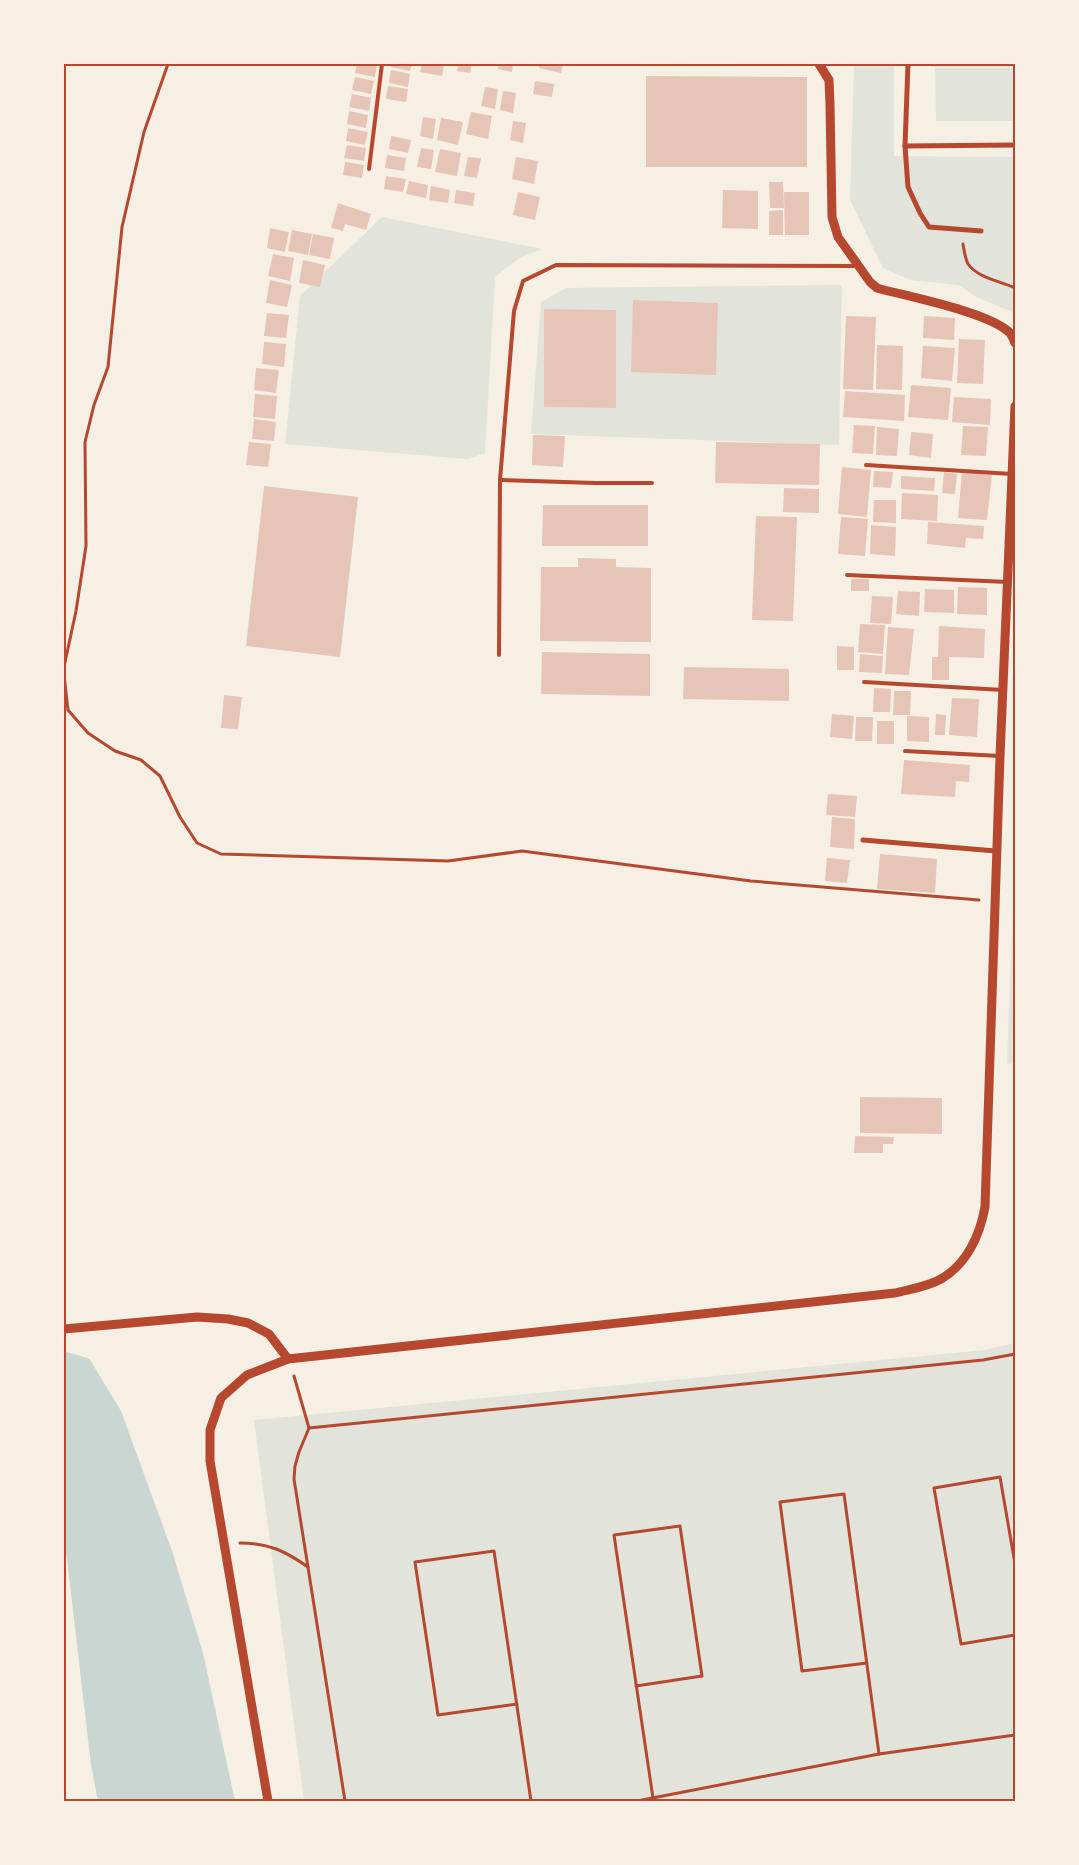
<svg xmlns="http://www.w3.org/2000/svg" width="1079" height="1865" font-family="'Noto Sans',sans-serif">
	<rect width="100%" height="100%" fill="#f6efe4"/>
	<g fill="#e2e4dc">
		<path d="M 854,64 L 894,64 L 894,156 L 1015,157 L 1015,313 L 976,297 L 959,285 L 910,280 L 883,268 L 850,200 Z"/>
		<rect x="932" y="64" width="83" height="3"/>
		<path d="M 935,68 L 1015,68 L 1015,121 L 936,121 Z"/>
		<path d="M 382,217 L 542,249 L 521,257 L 495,277 L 485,453 L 468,459 L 285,444 L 300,296 Z"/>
		<path d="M 842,285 L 839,445 L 531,434 L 541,302 L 566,288 Z"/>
		<path d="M 1015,854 L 1015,1063 L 1007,1064 Z"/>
		<path d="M 1015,1343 L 1015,1801 L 304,1801 L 254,1420 L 985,1350 Z"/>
	</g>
	<path fill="#c9d6d2" d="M 64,1321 L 75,1335 L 121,1411 L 172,1551 L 203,1653 L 235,1801 L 98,1801 L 91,1765 L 64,1533 Z"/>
	<path fill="#f6efe4" d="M 64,1318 L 77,1333 L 93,1360 L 64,1351 Z"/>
	<g fill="#e6c5b7">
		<path d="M 357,64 L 377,64 L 375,77 L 355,73 Z"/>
		<path d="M 391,64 L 412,64 L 410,71 L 391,67 Z"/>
		<path d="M 422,64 L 444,64 L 442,76 L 420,72 Z"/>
		<path d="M 458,64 L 472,64 L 470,73 L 457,71 Z"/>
		<path d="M 499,64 L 513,64 L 512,72 L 498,69 Z"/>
		<path d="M 540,64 L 563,64 L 561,73 L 539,68 Z"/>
		<path d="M 391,70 L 410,74 L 408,87 L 389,83 Z"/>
		<path d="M 646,76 L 807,77 L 807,167 L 646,167 Z"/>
		<path d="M 355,77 L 374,81 L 371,94 L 352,90 Z"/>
		<path d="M 535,81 L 554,84 L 552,97 L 533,94 Z"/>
		<path d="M 388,86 L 408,89 L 406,102 L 386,99 Z"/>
		<path d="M 485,87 L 498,89 L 495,109 L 481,106 Z"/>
		<path d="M 503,91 L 516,93 L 513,113 L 500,110 Z"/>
		<path d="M 352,94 L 371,98 L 369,111 L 349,107 Z"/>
		<path d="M 349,111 L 368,115 L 366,128 L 347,124 Z"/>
		<path d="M 471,112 L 492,116 L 488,139 L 466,134 Z"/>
		<path d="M 423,117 L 436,119 L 433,139 L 420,136 Z"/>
		<path d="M 441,118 L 463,122 L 458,145 L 437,140 Z"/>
		<path d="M 513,121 L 526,123 L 523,143 L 510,140 Z"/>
		<path d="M 348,128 L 368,132 L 365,145 L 346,141 Z"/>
		<path d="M 391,136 L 411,140 L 408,153 L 389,149 Z"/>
		<path d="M 347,145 L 366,148 L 364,161 L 344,158 Z"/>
		<path d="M 421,148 L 434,150 L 431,169 L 417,167 Z"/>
		<path d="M 440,149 L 461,153 L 457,176 L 435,172 Z"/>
		<path d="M 387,155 L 406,158 L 404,171 L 385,168 Z"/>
		<path d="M 468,157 L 481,158 L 477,178 L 464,176 Z"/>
		<path d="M 516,157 L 538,161 L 534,184 L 512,179 Z"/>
		<path d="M 345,162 L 364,165 L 362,178 L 343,175 Z"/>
		<path d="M 386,176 L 406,179 L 403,192 L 384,189 Z"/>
		<path d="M 409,181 L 428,185 L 426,198 L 406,194 Z"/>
		<path d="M 769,182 L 783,182 L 784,208 L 770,208 Z"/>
		<path d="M 431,186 L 450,190 L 448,203 L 429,200 Z"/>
		<path d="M 456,190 L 475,193 L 473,206 L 454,203 Z"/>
		<path d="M 723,190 L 758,191 L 758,229 L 722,228 Z"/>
		<path d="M 518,192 L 540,197 L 535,220 L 513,215 Z"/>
		<path d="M 784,192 L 809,192 L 809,235 L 785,235 Z"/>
		<path d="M 338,203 L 371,214 L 366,230 L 345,224 L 343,231 L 331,228 Z"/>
		<path d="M 783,210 L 783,235 L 769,235 L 769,211 Z"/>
		<path d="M 270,228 L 289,232 L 285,252 L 267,248 Z"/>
		<path d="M 292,230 L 312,234 L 308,255 L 288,251 Z"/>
		<path d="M 313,234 L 334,238 L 330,259 L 309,255 Z"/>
		<path d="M 273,254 L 294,258 L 290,281 L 268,276 Z"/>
		<path d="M 303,260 L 325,265 L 320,287 L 299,283 Z"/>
		<path d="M 270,280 L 292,285 L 287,307 L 266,303 Z"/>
		<path d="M 633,300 L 718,303 L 716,375 L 631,372 Z"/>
		<path d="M 544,309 L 616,310 L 616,408 L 544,407 Z"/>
		<path d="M 267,313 L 289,315 L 286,338 L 264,336 Z"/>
		<path d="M 846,316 L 876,317 L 873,390 L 843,389 Z"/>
		<path d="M 924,316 L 955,318 L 954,340 L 923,338 Z"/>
		<path d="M 959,339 L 985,340 L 983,384 L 957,383 Z"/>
		<path d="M 264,342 L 286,344 L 284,367 L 262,364 Z"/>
		<path d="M 877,345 L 903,346 L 902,390 L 876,389 Z"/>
		<path d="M 923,346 L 955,348 L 952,381 L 921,378 Z"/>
		<path d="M 256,368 L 279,370 L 276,393 L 254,390 Z"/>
		<path d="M 911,385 L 951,388 L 948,420 L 908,417 Z"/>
		<path d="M 845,391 L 905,395 L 904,421 L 843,417 Z"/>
		<path d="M 255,394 L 277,396 L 275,419 L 253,417 Z"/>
		<path d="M 954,397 L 991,399 L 990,425 L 952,422 Z"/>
		<path d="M 254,419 L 276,422 L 274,441 L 252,439 Z"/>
		<path d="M 854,425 L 875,426 L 873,454 L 852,453 Z"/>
		<path d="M 963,426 L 988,427 L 986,456 L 961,455 Z"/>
		<path d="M 877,427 L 899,429 L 897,456 L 876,455 Z"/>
		<path d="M 911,432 L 933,434 L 931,458 L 909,455 Z"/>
		<path d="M 533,435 L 565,436 L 563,467 L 532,465 Z"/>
		<path d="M 249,442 L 271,444 L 268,467 L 246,465 Z"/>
		<path d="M 716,442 L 820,444 L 819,485 L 715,483 Z"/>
		<path d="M 842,467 L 871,470 L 867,517 L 838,514 Z"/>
		<path d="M 874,471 L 893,472 L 891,488 L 873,487 Z"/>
		<path d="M 944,472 L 957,474 L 955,494 L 942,493 Z"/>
		<path d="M 962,472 L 992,475 L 987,520 L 958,518 Z"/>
		<path d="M 901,476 L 935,478 L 934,491 L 901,489 Z"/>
		<path d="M 264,486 L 358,497 L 340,657 L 246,646 Z"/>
		<path d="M 784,488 L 819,489 L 819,513 L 783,512 Z"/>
		<path d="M 902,493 L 938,495 L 937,521 L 901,519 Z"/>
		<path d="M 874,500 L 896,500 L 896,523 L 873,522 Z"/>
		<path d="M 543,505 L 648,505 L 648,546 L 542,546 Z"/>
		<path d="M 756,516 L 797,517 L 793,621 L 752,620 Z"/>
		<path d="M 841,517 L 868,519 L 865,556 L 838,554 Z"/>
		<path d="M 928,522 L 984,526 L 983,539 L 966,538 L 965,548 L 927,544 Z"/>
		<path d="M 871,525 L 896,527 L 895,556 L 870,554 Z"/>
		<path d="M 578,558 L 616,559 L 616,567 L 651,568 L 651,642 L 540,641 L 541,567 L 578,567 Z"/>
		<rect x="851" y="579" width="18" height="12"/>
		<path d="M 958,587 L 987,588 L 987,615 L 957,614 Z"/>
		<path d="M 925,589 L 954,590 L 954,613 L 924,612 Z"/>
		<path d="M 898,591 L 920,592 L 919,616 L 896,614 Z"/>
		<path d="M 872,596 L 893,597 L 891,624 L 870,623 Z"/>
		<path d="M 860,624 L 885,625 L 883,654 L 858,652 Z"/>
		<path d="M 939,626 L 985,629 L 984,658 L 949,657 L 949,680 L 932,680 L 932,657 L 938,657 Z"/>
		<path d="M 888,627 L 914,629 L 909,675 L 885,674 Z"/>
		<path d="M 837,646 L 854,647 L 854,670 L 837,670 Z"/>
		<path d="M 542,652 L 650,654 L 650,696 L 541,694 Z"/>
		<path d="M 860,654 L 883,656 L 882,673 L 859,672 Z"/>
		<path d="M 684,667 L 789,669 L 789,701 L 683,699 Z"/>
		<path d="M 874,688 L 891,689 L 890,712 L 873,712 Z"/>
		<path d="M 894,691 L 911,691 L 910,715 L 893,715 Z"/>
		<path d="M 224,695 L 242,697 L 238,729 L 221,728 Z"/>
		<path d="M 952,698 L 979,699 L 977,737 L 949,735 Z"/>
		<path d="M 832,714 L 854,716 L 852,739 L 830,737 Z"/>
		<path d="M 936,714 L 946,715 L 945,735 L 935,735 Z"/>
		<path d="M 907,716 L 929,717 L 929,742 L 907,741 Z"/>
		<path d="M 856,717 L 873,717 L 872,741 L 855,741 Z"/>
		<rect x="877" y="721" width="17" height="23"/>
		<path d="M 904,760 L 970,765 L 969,782 L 956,781 L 955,797 L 901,794 Z"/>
		<path d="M 828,794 L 857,796 L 855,817 L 826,815 Z"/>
		<path d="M 832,817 L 855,819 L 854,849 L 830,847 Z"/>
		<path d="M 880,854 L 937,859 L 935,893 L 877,889 Z"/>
		<path d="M 827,858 L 850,860 L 847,883 L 825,881 Z"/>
		<path d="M 860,1097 L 942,1098 L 942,1134 L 860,1133 Z"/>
		<path d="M 855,1136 L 894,1137 L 893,1144 L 883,1144 L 883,1153 L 854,1153 Z"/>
	</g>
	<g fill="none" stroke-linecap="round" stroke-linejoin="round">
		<g stroke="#b5482f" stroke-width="3">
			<path d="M 963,244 C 964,250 965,258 968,264 C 978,278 1000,281 1015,288"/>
			<path d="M 64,667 L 76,611 L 86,546 L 85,442 L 94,405 L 108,367 L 122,227 L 144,132 L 168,64"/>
			<path d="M 64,675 L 68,710 L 88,733 L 115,751 L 141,760 L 160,776 L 180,817 L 197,843 L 221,854 L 448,861 L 522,851 L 751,881 L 979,900"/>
			<path d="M 294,1376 L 309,1428 L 299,1452 L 295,1466 L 294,1479 L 345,1801"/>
			<path d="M 309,1428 L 983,1360 L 1015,1354"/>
			<path d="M 240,1543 C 269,1543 285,1551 308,1567"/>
			<path d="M 1015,1564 L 1000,1477 L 934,1488 L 961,1644 L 1015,1635"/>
			<path d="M 867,1663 L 802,1671 L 780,1502 L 844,1494 L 879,1754"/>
			<path d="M 636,1686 L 702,1676 L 680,1526 L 614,1535 L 653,1798"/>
			<path d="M 517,1704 L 438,1715 L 415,1562 L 494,1551 L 531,1801"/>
			<path d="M 637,1801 L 879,1754 L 1015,1735"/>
		</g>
		<g stroke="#b5482f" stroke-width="4">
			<path d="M 369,169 L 382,64"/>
			<path d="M 866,465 L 1012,474"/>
			<path d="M 500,480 L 595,483 L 652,483"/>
			<path d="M 847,575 L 1008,582"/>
			<path d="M 499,655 L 500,480 L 514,311 L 523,281 L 556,265 L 858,266"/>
			<path d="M 864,682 L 1003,690"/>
			<path d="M 905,751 L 1000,756"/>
		</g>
		<g stroke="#b5482f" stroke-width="5">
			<path d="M 908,64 L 905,146 L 908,187 L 920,213 L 929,227 L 981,231"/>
			<path d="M 905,146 L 1015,145"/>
			<path d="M 863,840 L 996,851"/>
		</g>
		<g stroke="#b5482f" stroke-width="9">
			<path d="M 819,64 L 829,80 L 830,105 L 832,217 L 838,237 L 870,282 L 877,288 C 909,297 989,312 1010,333 C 1012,336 1014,340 1015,343"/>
			<path d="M 64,1329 L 197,1317 L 228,1319 L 248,1323 L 269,1334 L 288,1359"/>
			<path d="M 268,1801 L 210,1461 L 210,1430 L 221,1398 L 247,1375 L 288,1359 L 895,1293 C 910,1289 927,1287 941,1279 C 967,1264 980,1235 985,1207 L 1000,756 L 1015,406"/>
		</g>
	</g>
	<rect width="1079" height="1865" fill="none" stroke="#f6efe4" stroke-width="130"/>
	<rect x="65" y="65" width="949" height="1735" fill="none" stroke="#b5482f" stroke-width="2"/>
</svg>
